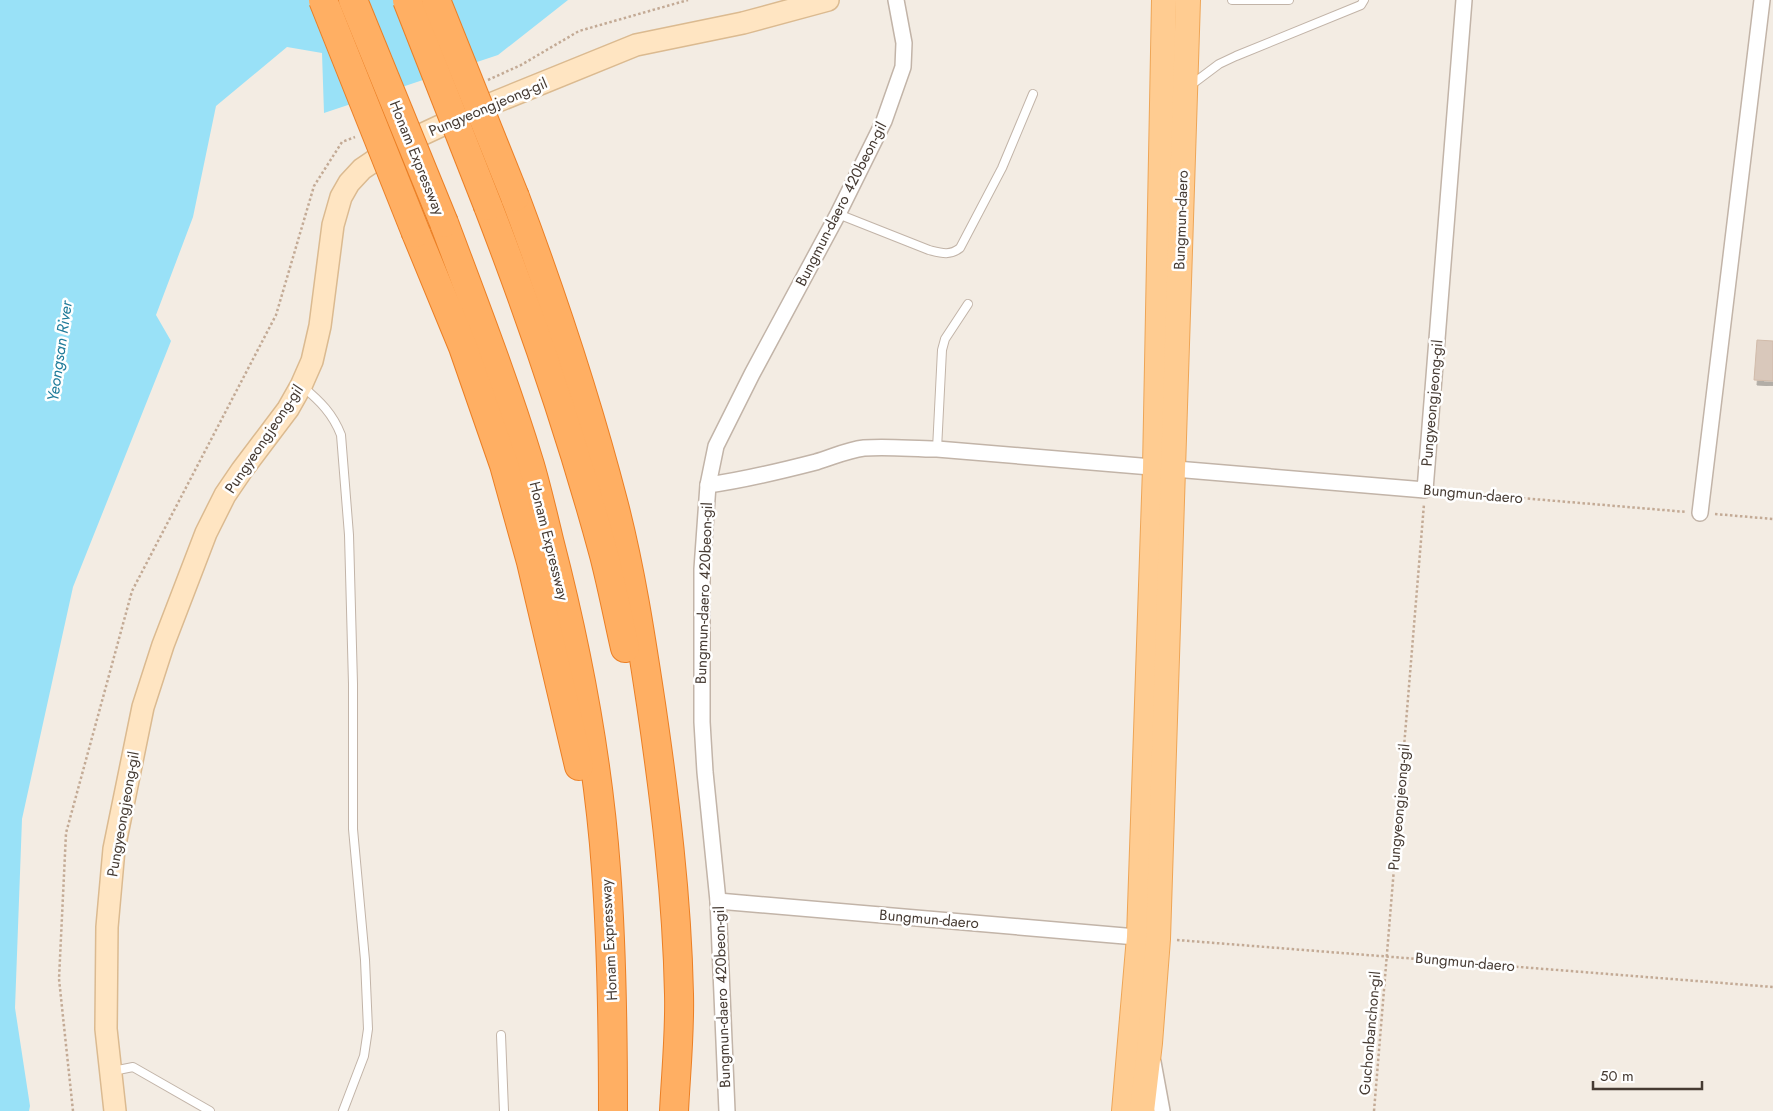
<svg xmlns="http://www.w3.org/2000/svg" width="1773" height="1111" font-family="Jost,sans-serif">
	<defs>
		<filter id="shadow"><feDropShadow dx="3" dy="5" stdDeviation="0" flood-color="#0004"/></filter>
	</defs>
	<rect width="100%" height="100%" fill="#f3ece3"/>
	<path fill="#99e1f7" d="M 0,0 L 568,0 L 498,55 L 324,113 L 322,53 L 287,47 L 216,106 L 193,217 L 156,315 L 171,341 L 73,587 L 22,819 L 15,1008 L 30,1106 L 29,1111 L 0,1111 Z"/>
	<path fill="#d9c8bb" stroke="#d1bbaa" filter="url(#shadow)" d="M 1757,340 L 1773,341 L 1773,381 L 1754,380 Z"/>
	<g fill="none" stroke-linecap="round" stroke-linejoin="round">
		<g stroke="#c2b4a8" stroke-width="10">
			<g id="lane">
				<path d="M 1232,0 L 1289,0"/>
				<path d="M 1191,85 L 1219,64 L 1236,56 L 1361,5 L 1364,0"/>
				<path d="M 838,214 L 929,250 C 941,253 950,256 960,248 L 1002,168 L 1033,94"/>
				<path d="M 303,387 C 320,401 333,414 341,435 L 349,535 L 353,684 L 353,829 L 365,960 L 368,1029 L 364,1056 L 343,1111"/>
				<path d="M 937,449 L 942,350 L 945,339 L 968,304"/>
				<path d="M 501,1035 L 504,1111"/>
				<path d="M 113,1071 L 133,1067 L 210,1111"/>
			</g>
		</g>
		<g stroke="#c2b4a8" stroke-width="18">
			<g id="street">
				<path d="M 708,485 C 745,480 781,471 816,462 C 833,457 847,450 864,448 C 888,446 913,449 937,449 L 1425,490 L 1464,0"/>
				<path d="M 1700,513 L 1762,0"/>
				<path d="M 718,901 L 1148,938"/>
				<path d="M 1153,1062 L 1162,1111"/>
				<path d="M 727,1111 L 718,901 L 705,772 L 702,722 L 702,569 L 708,485 L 716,446 L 752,374 L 838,214 L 884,121 L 903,67 L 904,43 L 896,0"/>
			</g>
		</g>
		<g stroke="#dbba90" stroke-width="24">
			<path id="secondary" d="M 115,1111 L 106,1029 L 107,927 L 114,849 L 143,707 L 163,645 L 206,533 L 225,495 L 242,470 L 288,409 L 301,386 L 312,361 L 320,326 L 333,225 L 341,197 L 349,183 L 362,169 L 393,148 L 466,114 L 636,45 L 743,23 L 828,0"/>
		</g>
		<g stroke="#eea556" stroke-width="26">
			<g id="primary">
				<path d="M 1124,1111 L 1139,937 L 1155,468 L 1164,0"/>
				<path d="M 1142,1111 L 1150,1043 L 1158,939 L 1188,0"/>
			</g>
		</g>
		<g stroke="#eb7f25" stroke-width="30">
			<g id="highway">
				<path d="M 515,197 C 553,298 587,401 614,505 C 631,571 641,638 651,704 C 665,800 677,897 679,994 C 680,1033 676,1072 674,1111"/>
				<path d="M 488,206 C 532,320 572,437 604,555 C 612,586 618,617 625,648"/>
				<path d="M 444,223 C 474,303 505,383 530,465 C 537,489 543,515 549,540 C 577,648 598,758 606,869 C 612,949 613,1030 613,1111"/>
				<path d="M 416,233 L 463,347 L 504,465 L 531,562 L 579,766"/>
			</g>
		</g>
		<g stroke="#c3aa95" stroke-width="2.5" stroke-dasharray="2.5 2.5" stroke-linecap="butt">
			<path d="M 488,80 L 521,65 L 579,31 L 688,0"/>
			<path d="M 1438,491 L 1687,512"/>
			<path d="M 1715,514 L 1773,519"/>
			<path d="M 1177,940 L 1773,987"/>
			<path d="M 73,1111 L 59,979 L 66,833 L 132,591 L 276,315 L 314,186 L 342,142 L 355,137"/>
			<path d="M 1374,1111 L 1424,504"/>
		</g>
		<use href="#lane" stroke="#fff" stroke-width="8"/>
		<use href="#street" stroke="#fff" stroke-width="15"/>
		<use href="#secondary" stroke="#ffe5c2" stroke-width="21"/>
		<use href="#primary" stroke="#ffcc91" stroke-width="24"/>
		<use href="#highway" stroke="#ffaf63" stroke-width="28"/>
		<g stroke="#eb7f25" stroke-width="30" stroke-linecap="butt">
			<g id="highway-bridge">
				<path d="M 323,0 L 416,233"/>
				<path d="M 353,0 L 444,223"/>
				<path d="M 407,0 L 488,206"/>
				<path d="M 436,0 L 515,197"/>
			</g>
		</g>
		<use href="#highway-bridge" stroke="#ffaf63" stroke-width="28"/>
	</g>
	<g text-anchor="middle" stroke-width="5" stroke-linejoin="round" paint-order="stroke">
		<g font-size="15" fill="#463b33" stroke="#fff">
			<text transform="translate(488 107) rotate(-23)" y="5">Pungyeongjeong-gil</text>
			<text transform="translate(417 158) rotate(68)" y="5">Honam Expressway</text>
			<text transform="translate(841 204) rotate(-63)" y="5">Bungmun-daero 420beon-gil</text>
			<text transform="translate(1181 220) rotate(-88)" y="5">Bungmun-daero</text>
			<text transform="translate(1432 403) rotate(-85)" y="5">Pungyeongjeong-gil</text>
			<text transform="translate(264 439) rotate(-56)" y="5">Pungyeongjeong-gil</text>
			<text transform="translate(1473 494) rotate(5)" y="5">Bungmun-daero</text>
			<text transform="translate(549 541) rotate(76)" y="5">Honam Expressway</text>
			<text transform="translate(704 593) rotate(-88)" y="5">Bungmun-daero 420beon-gil</text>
			<text transform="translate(1399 807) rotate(-85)" y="5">Pungyeongjeong-gil</text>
			<text transform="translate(123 814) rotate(-80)" y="5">Pungyeongjeong-gil</text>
			<text transform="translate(929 919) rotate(5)" y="5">Bungmun-daero</text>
			<text transform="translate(609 940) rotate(-93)" y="5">Honam Expressway</text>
			<text transform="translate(1465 962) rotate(5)" y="5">Bungmun-daero</text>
			<text transform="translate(722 997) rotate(-92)" y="5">Bungmun-daero 420beon-gil</text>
			<text transform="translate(1370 1033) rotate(-85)" y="5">Guchonbanchon-gil</text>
		</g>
		<g font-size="16" font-style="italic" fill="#1f7b99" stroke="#fff">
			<text transform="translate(59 351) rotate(-82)" y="6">Yeongsan River</text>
		</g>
	</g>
	<path d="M1593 1081v8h109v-8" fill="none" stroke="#463b33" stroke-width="2.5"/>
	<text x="1600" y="1081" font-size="15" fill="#463b33" stroke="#ffffff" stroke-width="4" paint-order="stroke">50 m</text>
</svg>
